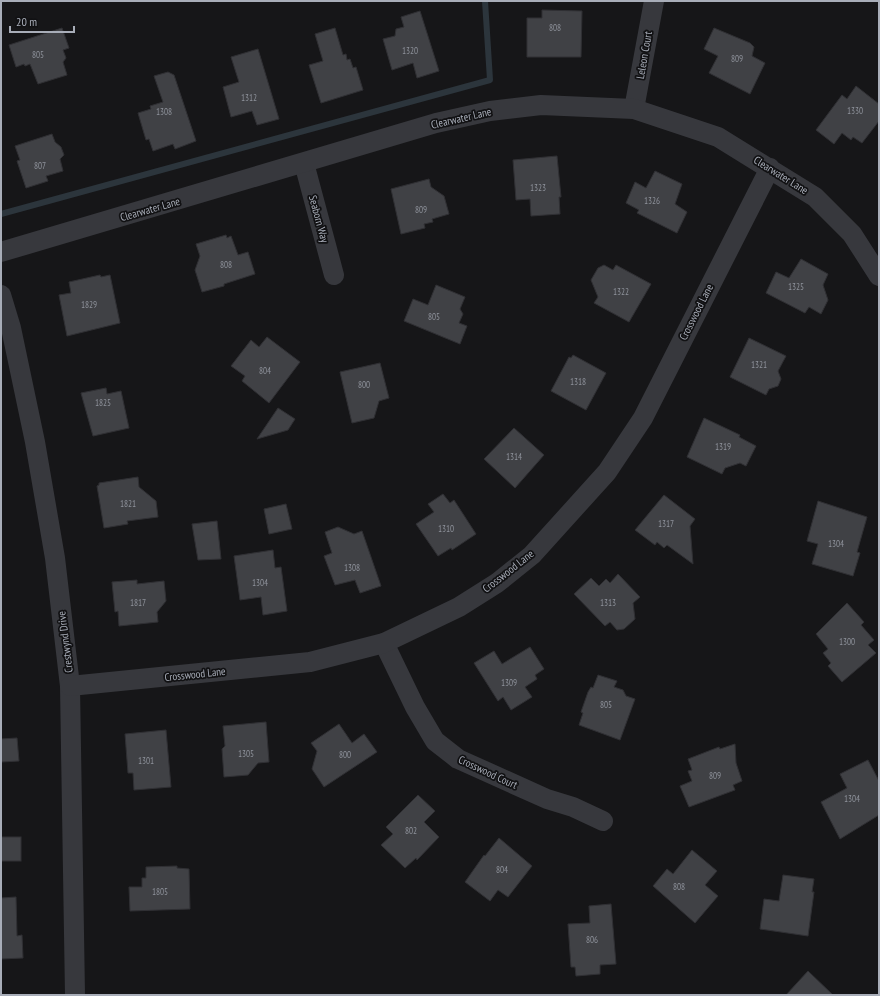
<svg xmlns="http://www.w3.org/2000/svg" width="880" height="996" font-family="'PT Sans Narrow',sans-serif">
	<rect width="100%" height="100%" fill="#161618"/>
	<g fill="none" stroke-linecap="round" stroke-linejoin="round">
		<path stroke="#2c353c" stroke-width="6" d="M 1,214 L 490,80 L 485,1"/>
	</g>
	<g fill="#404145" stroke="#303034">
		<path d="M 542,10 L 582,11 L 581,57 L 527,57 L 527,18 L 542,18 Z"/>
		<path d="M 420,11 L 439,71 L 417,78 L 413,63 L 392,70 L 383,39 L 395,36 L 396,29 L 404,27 L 401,17 Z"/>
		<path d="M 62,28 L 69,48 L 63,50 L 66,58 L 63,62 L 67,75 L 38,84 L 30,64 L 25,66 L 24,64 L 16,67 L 9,45 Z"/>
		<path d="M 335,28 L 343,55 L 346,54 L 347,60 L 350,59 L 353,68 L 356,67 L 363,90 L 321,103 L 309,65 L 323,61 L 315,34 Z"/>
		<path d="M 714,28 L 750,43 L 754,47 L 752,56 L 765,63 L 750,94 L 709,73 L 718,56 L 704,49 Z"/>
		<path d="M 258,49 L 279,119 L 257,125 L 252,111 L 231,117 L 223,87 L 239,82 L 231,57 Z"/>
		<path d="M 168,72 L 174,75 L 196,141 L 175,149 L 173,144 L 153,151 L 149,139 L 146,140 L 138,113 L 151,109 L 150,106 L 163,102 L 154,76 Z"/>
		<path d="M 856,86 L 879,104 L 879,121 L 862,143 L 853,137 L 851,140 L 842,133 L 834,144 L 816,130 L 842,95 L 847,99 Z"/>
		<path d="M 52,134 L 55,142 L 61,147 L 64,155 L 60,159 L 63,171 L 46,176 L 48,181 L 26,188 L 17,161 L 20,160 L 15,146 Z"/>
		<path d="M 557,156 L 561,197 L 559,197 L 560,214 L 531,216 L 530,199 L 516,200 L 513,160 Z"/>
		<path d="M 655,171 L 682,184 L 675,204 L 687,212 L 677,233 L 637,213 L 639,210 L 626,203 L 635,182 L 646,188 Z"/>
		<path d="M 429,179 L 431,187 L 444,196 L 449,214 L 432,219 L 433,222 L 424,224 L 425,228 L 401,234 L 391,189 Z"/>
		<path d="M 226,235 L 227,238 L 231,236 L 238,255 L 248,252 L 255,274 L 224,284 L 224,286 L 202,292 L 195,270 L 200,256 L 196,244 Z"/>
		<path d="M 801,259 L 828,274 L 823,285 L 828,300 L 821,314 L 809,307 L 805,313 L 766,293 L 776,272 L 789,278 Z"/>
		<path d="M 604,265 L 613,270 L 616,265 L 651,284 L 629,322 L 594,303 L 598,297 L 591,280 L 598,268 Z"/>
		<path d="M 100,275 L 101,277 L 110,275 L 120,323 L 67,336 L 59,295 L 71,293 L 69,282 Z"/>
		<path d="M 436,285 L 465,297 L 460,309 L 463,314 L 459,323 L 467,326 L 460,344 L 404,321 L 413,299 L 428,305 Z"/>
		<path d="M 267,337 L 300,362 L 269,403 L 242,381 L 245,376 L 231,366 L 251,340 L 259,347 Z"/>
		<path d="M 749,338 L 786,356 L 778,371 L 781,379 L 778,386 L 769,389 L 766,395 L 730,377 Z"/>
		<path d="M 573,355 L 606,373 L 586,410 L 551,391 L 569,357 L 571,358 Z"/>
		<path d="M 380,363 L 389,398 L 379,401 L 374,418 L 352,423 L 340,372 Z"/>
		<path d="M 106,388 L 107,394 L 121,391 L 129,428 L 93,436 L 81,393 Z"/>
		<path d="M 278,408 L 295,419 L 288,430 L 257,439 Z"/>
		<path d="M 704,418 L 740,435 L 739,437 L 756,446 L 746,466 L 740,463 L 725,468 L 722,474 L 687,457 Z"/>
		<path d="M 514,428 L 544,455 L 515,488 L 484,459 Z"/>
		<path d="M 138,477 L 139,487 L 156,501 L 158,517 L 127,521 L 128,524 L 104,528 L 97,486 L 99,485 L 99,483 Z"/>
		<path d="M 443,494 L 450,503 L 454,500 L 476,534 L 452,550 L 451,548 L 438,556 L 416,524 L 434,512 L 428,504 Z"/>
		<path d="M 664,495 L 695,519 L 690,526 L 693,564 L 667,545 L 664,548 L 657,542 L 655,545 L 635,530 Z"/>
		<path d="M 818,501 L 867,517 L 857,552 L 860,553 L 853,576 L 812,564 L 818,544 L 807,541 Z"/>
		<path d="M 286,504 L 292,529 L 269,534 L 264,509 Z"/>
		<path d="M 217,521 L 221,559 L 198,560 L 192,524 Z"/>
		<path d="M 338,527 L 354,534 L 362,531 L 381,586 L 360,593 L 355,580 L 335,585 L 324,556 L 332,553 L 325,532 Z"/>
		<path d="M 273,550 L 275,568 L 281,567 L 287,611 L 263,615 L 261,597 L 240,600 L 234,556 Z"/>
		<path d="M 618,574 L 640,597 L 633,603 L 635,619 L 624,629 L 617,630 L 610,622 L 605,626 L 574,594 L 591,578 L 599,586 L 606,579 L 610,583 Z"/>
		<path d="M 137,580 L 137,584 L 164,581 L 166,601 L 157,612 L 158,622 L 119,626 L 118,611 L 115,612 L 112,582 Z"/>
		<path d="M 847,603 L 864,622 L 861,625 L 874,640 L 868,645 L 876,653 L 842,682 L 828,666 L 831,663 L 823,653 L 828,649 L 816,634 Z"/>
		<path d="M 530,647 L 544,669 L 535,675 L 537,679 L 525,687 L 532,697 L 511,710 L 503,697 L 498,701 L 474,663 L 494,651 L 502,664 Z"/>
		<path d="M 598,675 L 617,681 L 614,687 L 623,690 L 626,696 L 635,699 L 620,740 L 579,725 L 583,713 L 581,712 L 588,692 L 591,687 L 593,688 Z"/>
		<path d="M 266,722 L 269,762 L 258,763 L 248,775 L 224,777 L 222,749 L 225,746 L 223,726 Z"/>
		<path d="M 339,724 L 352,743 L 364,734 L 377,752 L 324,787 L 312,769 L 317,751 L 311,743 Z"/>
		<path d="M 166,730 L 171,787 L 134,790 L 133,773 L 128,773 L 125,734 Z"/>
		<path d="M 17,738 L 19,761 L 1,762 L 1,739 Z"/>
		<path d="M 735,744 L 736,763 L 742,781 L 733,785 L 735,790 L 689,807 L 680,786 L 692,781 L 688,771 L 692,770 L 688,759 L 719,747 L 720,749 Z"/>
		<path d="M 868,760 L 879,781 L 879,815 L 840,839 L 821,802 L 847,788 L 840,774 Z"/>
		<path d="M 418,795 L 435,811 L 424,822 L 439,837 L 417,860 L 416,858 L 405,868 L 381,845 L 393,834 L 386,827 Z"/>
		<rect x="1" y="837" width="20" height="24"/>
		<path d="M 499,838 L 532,866 L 508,897 L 498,890 L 490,901 L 465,882 L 484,855 L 485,856 Z"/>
		<path d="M 692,850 L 717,871 L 705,885 L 718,896 L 695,923 L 653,886 L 667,869 L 673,874 Z"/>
		<path d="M 177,866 L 177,868 L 189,869 L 190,909 L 130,911 L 129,887 L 142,887 L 142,878 L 146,878 L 146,867 Z"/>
		<path d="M 783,875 L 814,879 L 812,892 L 814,892 L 808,936 L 760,929 L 764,899 L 779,901 Z"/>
		<path d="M 16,897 L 17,936 L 22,935 L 23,958 L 1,959 L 1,898 Z"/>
		<path d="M 611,904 L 616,964 L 600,965 L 600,974 L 576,976 L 575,967 L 571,967 L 568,924 L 590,923 L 589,906 Z"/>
		<path d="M 808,971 L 833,995 L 786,995 Z"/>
	</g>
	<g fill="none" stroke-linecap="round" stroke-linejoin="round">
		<g stroke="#37383d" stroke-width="20">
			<path d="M 634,109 L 654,1"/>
			<path d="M 304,163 L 334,275"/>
			<path d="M 1,252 L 436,123 L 490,111 L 541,105 L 634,109 L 718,137 L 815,197 L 852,234 L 879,276"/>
			<path d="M 1,295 L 11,328 L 35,442 L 55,558 L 70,686 L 75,995"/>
			<path d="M 384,643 L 415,707 L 435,741 L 458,759 L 547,799 L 573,807 L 603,821"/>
			<path d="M 70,686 L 310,662 L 384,643 L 459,607 L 497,583 L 532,555 L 607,472 L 643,418 L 770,168"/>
		</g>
	</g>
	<g text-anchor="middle" stroke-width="3.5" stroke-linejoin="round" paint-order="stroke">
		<g font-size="9" fill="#8e929b">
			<text x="555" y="31">808</text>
			<text x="410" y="54">1320</text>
			<text x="38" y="58">805</text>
			<text x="737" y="62">809</text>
			<text x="249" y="101">1312</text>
			<text x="855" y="114">1330</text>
			<text x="164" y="115">1308</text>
			<text x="40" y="169">807</text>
			<text x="538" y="191">1323</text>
			<text x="652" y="204">1326</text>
			<text x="421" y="213">809</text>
			<text x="226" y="268">808</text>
			<text x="796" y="290">1325</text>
			<text x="621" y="295">1322</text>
			<text x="89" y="308">1829</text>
			<text x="434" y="320">805</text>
			<text x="759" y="368">1321</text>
			<text x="265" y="374">804</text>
			<text x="578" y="385">1318</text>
			<text x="364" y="388">800</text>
			<text x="103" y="406">1825</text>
			<text x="723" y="450">1319</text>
			<text x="514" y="460">1314</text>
			<text x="128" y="507">1821</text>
			<text x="666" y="527">1317</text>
			<text x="446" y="532">1310</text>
			<text x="836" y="547">1304</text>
			<text x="352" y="571">1308</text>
			<text x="260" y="586">1304</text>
			<text x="138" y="606">1817</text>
			<text x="608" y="606">1313</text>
			<text x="847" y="645">1300</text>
			<text x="509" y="686">1309</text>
			<text x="606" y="708">805</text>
			<text x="246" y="757">1305</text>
			<text x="345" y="758">800</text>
			<text x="146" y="764">1301</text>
			<text x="715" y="779">809</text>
			<text x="852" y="802">1304</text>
			<text x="411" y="834">802</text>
			<text x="502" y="873">804</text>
			<text x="679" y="890">808</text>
			<text x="160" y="895">1805</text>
			<text x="592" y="943">806</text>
		</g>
		<g font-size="11" fill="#a8adb8" stroke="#111113">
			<text transform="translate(644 55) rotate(-80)" y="4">Leleon Court</text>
			<text transform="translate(461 118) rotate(-13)" y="4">Clearwater Lane</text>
			<text transform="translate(781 175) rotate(32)" y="4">Clearwater Lane</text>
			<text transform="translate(150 209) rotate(-16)" y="4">Clearwater Lane</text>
			<text transform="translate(319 219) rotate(75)" y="4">Seaborn Way</text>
			<text transform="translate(696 312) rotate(-63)" y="4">Crosswood Lane</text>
			<text transform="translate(508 571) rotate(-38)" y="4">Crosswood Lane</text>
			<text transform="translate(65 642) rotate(-97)" y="4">Crestwynd Drive</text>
			<text transform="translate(195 674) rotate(-6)" y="4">Crosswood Lane</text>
			<text transform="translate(488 772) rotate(25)" y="4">Crosswood Court</text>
		</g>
	</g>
	<rect width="880" height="996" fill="none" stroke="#a8adb8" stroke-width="4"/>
	<path d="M10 26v6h64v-6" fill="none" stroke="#a8adb8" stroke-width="2"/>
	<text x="16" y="26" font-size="12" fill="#a8adb8" stroke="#111113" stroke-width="3" paint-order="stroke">20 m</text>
</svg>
